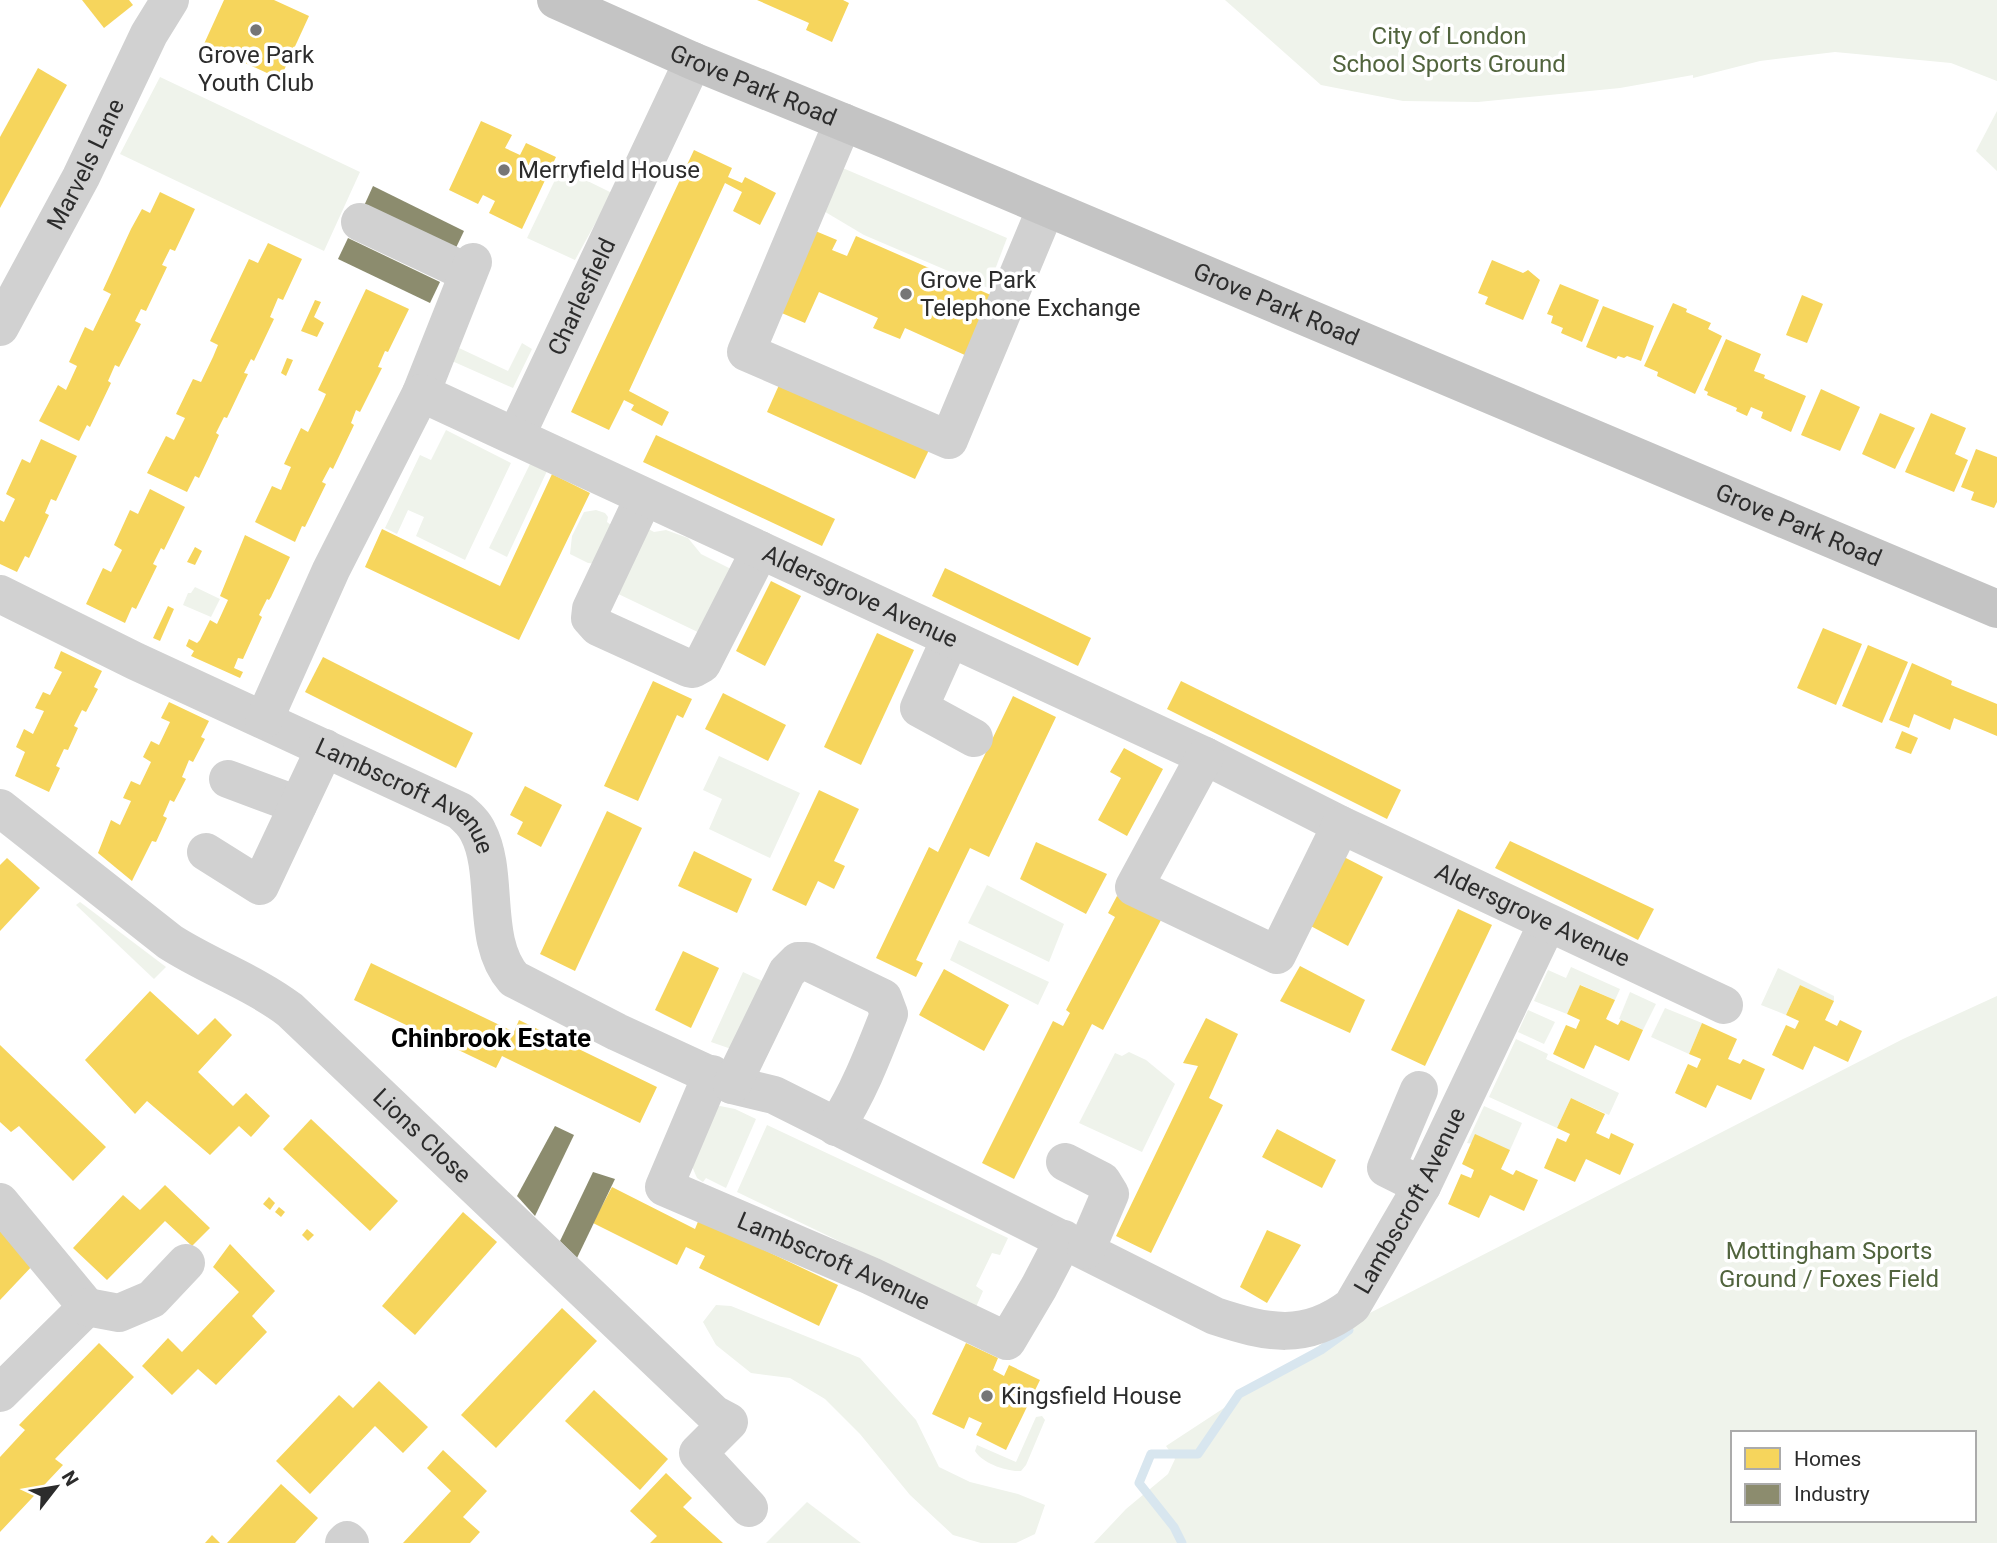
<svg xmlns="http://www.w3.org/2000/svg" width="1997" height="1543" font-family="Roboto,sans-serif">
	<rect width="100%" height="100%" fill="#fff"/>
	<g fill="#eff3eb" fill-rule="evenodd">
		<path d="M 1225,0 L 1997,0 L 1997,81 L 1951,63 L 1835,52 L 1760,61 L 1693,78 L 1693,75 L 1620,88 L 1478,102 L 1403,101 L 1321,85 Z"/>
		<path d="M 160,77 L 360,172 L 324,251 L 120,154 Z"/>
		<path d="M 1997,111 L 1997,171 L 1976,151 Z"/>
		<path d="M 553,164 L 612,193 L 575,260 L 527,238 L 555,180 L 547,176 Z"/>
		<path d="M 838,166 L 1007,238 L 988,288 L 864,235 L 822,210 Z"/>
		<path d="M 522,343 L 532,349 L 513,388 L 452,361 L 459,348 L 508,371 Z"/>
		<path d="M 446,430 L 511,463 L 465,560 L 416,536 L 424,517 L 408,510 L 397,534 L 385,528 L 420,455 L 431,460 Z"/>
		<path d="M 530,464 L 547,471 L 507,557 L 489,548 Z"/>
		<path d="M 596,510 L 605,513 L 608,517 L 607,522 L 611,525 L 598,564 L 588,563 L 570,554 L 572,536 L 584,512 Z"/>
		<path d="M 641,525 L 654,532 L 666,530 L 688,538 L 701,554 L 737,572 L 706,636 L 610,590 Z"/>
		<path d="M 195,587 L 220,599 L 211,617 L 183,605 L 188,593 L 191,593 Z"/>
		<path d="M 719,756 L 800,793 L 770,858 L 709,829 L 722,799 L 703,790 Z"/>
		<path d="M 987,885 L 1064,924 L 1049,962 L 968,923 Z"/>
		<path d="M 80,902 L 166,967 L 154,979 L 76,905 Z"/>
		<path d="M 959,940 L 1049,982 L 1038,1005 L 950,960 Z"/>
		<path d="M 1571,967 L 1620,989 L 1615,1000 L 1581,985 L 1567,1014 L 1534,1001 L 1548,970 L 1566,978 Z"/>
		<path d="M 1778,968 L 1834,996 L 1834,1001 L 1800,985 L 1786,1015 L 1761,1005 Z"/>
		<path d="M 743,972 L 769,984 L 737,1051 L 711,1042 Z"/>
		<path d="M 1630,992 L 1656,1004 L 1643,1030 L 1619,1019 Z"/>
		<path d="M 1997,996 L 1997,1543 L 1094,1543 L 1126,1509 L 1168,1474 L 1175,1459 L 1166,1446 L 1364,1316 L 1903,1039 ZM 1733,1433 L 1974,1433 L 1974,1520 L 1733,1520 Z"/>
		<path d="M 1665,1008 L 1702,1023 L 1689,1054 L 1651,1037 Z"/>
		<path d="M 1528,1010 L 1555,1022 L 1544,1044 L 1518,1032 Z"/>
		<path d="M 1516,1039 L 1548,1054 L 1546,1059 L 1619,1093 L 1609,1115 L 1571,1098 L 1557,1128 L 1489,1097 Z"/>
		<path d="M 1129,1052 L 1146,1060 L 1175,1084 L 1142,1152 L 1079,1123 L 1115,1053 L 1122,1056 Z"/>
		<path d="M 720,1106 L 735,1109 L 756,1119 L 726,1188 L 706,1178 L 703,1182 L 697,1178 L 691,1164 L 716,1107 Z"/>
		<path d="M 1484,1106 L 1522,1123 L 1510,1150 L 1467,1143 Z"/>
		<path d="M 767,1125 L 1008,1238 L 1000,1255 L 992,1253 L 976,1286 L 983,1291 L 976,1307 L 737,1192 Z"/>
		<path d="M 716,1305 L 731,1306 L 860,1358 L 916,1420 L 939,1467 L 970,1482 L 1018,1494 L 1045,1505 L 1035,1534 L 1016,1543 L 981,1543 L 953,1535 L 910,1495 L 860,1434 L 825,1399 L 790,1378 L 751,1373 L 716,1345 L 703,1322 Z"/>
		<path d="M 1042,1416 L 1045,1420 L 1026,1465 L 1021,1471 C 1007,1472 982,1463 975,1451 L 977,1445 L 1016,1462 L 1036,1417 Z"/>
		<path d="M 807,1502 L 861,1543 L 766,1543 Z"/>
	</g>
	<g fill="#f6d55c">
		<path d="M 82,0 L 129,0 L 133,5 L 104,28 Z"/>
		<path d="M 224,0 L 274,0 L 309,16 L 280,79 L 204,44 Z"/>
		<path d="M 757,0 L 843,0 L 849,3 L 832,42 L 806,30 L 809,23 Z"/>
		<path d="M 38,68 L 67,85 L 0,208 L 0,137 Z"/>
		<path d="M 481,121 L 512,135 L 505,148 L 520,155 L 526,143 L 556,157 L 522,229 L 489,213 L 495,201 L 483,195 L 478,204 L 449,190 Z"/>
		<path d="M 694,150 L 732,168 L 728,177 L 742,183 L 745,177 L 776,193 L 760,225 L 733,211 L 742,192 L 725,183 L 629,391 L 669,412 L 662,426 L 631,410 L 634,405 L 624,400 L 609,430 L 571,412 Z"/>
		<path d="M 160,192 L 195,209 L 175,251 L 170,249 L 162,265 L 167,267 L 146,311 L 141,309 L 135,321 L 141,324 L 119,367 L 115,365 L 108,381 L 111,383 L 90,427 L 87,425 L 79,441 L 39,421 L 58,385 L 66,390 L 77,366 L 69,362 L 85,327 L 93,331 L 111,294 L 103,290 L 131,229 L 142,209 L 150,213 Z"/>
		<path d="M 813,230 L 837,240 L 832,250 L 847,256 L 856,236 L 993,296 L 967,356 L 905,328 L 900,339 L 873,328 L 878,318 L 819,292 L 805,323 L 777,311 Z"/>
		<path d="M 268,243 L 302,259 L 283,300 L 278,298 L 270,317 L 274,319 L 254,361 L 251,359 L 244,373 L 248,374 L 227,418 L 224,417 L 216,433 L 219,435 L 209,457 L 199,478 L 195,476 L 187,492 L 147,473 L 166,436 L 174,440 L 185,418 L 176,414 L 193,379 L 201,382 L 213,357 L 218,345 L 210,341 L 249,259 L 258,263 Z"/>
		<path d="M 1492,260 L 1523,273 L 1528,270 L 1540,280 L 1523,320 L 1485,304 L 1488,297 L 1478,293 Z"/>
		<path d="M 1560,284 L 1599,300 L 1582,342 L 1561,333 L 1563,328 L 1551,323 L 1553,316 L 1547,314 Z"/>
		<path d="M 366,289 L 409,309 L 388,352 L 385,351 L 378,367 L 382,368 L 360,412 L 356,410 L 351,423 L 354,425 L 333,469 L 330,467 L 322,482 L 326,484 L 305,527 L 302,526 L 295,542 L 255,522 L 272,486 L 281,490 L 291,467 L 284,464 L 301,428 L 308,432 L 323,401 L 326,394 L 318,390 Z"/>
		<path d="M 1802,295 L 1823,304 L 1807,343 L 1786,335 Z"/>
		<path d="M 315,300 L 321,302 L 314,317 L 324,323 L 317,337 L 301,331 Z"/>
		<path d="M 1673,303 L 1687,309 L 1686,312 L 1711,323 L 1708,329 L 1722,336 L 1695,394 L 1657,376 L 1658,372 L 1644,366 Z"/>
		<path d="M 1603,306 L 1654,326 L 1641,361 L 1627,356 L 1624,358 L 1618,356 L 1616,359 L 1586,347 Z"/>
		<path d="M 1726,339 L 1761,354 L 1754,371 L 1765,375 L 1764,378 L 1806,396 L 1791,432 L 1761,418 L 1763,412 L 1751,407 L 1747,416 L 1736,411 L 1737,408 L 1707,395 L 1708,392 L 1704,390 Z"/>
		<path d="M 287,358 L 293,360 L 286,376 L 281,373 Z"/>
		<path d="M 779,385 L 930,448 L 915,479 L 767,412 Z"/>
		<path d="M 1821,389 L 1860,407 L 1840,451 L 1801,435 Z"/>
		<path d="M 1880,413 L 1915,428 L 1895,469 L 1862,454 Z"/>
		<path d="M 1931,413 L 1966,428 L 1955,454 L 1968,460 L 1954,492 L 1905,472 Z"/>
		<path d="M 656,435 L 835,519 L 822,546 L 643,462 Z"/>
		<path d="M 41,439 L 77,456 L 56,501 L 51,499 L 45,513 L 49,515 L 29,558 L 25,556 L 17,572 L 0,564 L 0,520 L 4,522 L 15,499 L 6,494 L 22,459 L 30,463 Z"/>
		<path d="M 1976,449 L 1997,457 L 1997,502 L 1994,508 L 1971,500 L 1974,492 L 1961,487 Z"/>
		<path d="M 552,474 L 590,493 L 519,640 L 365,567 L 382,529 L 500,586 Z"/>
		<path d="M 150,489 L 185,507 L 164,550 L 161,548 L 153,564 L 157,566 L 136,609 L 132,607 L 125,623 L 86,604 L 103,568 L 111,572 L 122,550 L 114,545 L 130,510 L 138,514 Z"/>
		<path d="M 245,535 L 290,557 L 271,597 L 269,600 L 267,599 L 259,615 L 262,617 L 243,659 L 238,658 L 234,668 L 243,672 L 240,678 L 191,656 L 194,651 L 186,646 L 189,639 L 197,643 L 200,640 L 210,620 L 217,624 L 228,600 L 220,596 Z"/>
		<path d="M 195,547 L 202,551 L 195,565 L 187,562 Z"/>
		<path d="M 945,568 L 1091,638 L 1078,666 L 932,596 Z"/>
		<path d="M 771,581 L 801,596 L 765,666 L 736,651 Z"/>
		<path d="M 168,606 L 174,609 L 160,641 L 153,638 Z"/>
		<path d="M 1823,628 L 1862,644 L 1836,705 L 1797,688 Z"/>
		<path d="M 877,633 L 914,650 L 861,765 L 824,747 Z"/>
		<path d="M 1868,645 L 1908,662 L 1882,723 L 1842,706 Z"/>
		<path d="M 61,651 L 102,671 L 94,687 L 98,689 L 86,712 L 82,710 L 74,726 L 78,728 L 68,750 L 64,749 L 56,766 L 60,768 L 49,792 L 15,776 L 25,752 L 16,747 L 24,729 L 33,734 L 44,711 L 35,708 L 43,692 L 50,695 L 62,672 L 54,668 Z"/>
		<path d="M 323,657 L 473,733 L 456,768 L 305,692 Z"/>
		<path d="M 1912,663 L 1952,681 L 1951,685 L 1997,704 L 1997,736 L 1954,718 L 1950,730 L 1914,714 L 1909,728 L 1889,720 Z"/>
		<path d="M 653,681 L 692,699 L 683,718 L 677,715 L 638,801 L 604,786 Z"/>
		<path d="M 1181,681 L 1401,790 L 1387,819 L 1167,709 Z"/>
		<path d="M 723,693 L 786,725 L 768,761 L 705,729 Z"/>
		<path d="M 1013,696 L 1056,717 L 989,857 L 970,848 L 916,960 L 923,963 L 916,977 L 876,958 L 929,847 L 938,852 Z"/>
		<path d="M 169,702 L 209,721 L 201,737 L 205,739 L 193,762 L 189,760 L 182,777 L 186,779 L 174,802 L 170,800 L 163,816 L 167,818 L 156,842 L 152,841 L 132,881 L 98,853 L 111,820 L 120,825 L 131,801 L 123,798 L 131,781 L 140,785 L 151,762 L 143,757 L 151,741 L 159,745 L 170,722 L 161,718 Z"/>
		<path d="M 1902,731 L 1918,738 L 1911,754 L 1895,748 Z"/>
		<path d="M 1124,748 L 1163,769 L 1127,836 L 1098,820 L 1121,778 L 1110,772 Z"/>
		<path d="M 525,786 L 562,805 L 541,847 L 517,834 L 523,822 L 510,815 Z"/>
		<path d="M 819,790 L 859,809 L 834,861 L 845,866 L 834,889 L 818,881 L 806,906 L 772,890 Z"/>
		<path d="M 607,811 L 642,828 L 575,971 L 540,954 Z"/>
		<path d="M 1510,841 L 1654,909 L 1638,940 L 1495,868 Z"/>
		<path d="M 1036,842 L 1107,874 L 1086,914 L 1020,879 Z"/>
		<path d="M 694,851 L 752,879 L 737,913 L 678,886 Z"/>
		<path d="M 1342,856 L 1383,877 L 1348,946 L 1307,924 Z"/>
		<path d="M 7,858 L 40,888 L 0,931 L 0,865 Z"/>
		<path d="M 1117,896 L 1161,920 L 1103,1030 L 1092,1024 L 1014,1179 L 982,1163 L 1053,1021 L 1063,1026 L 1070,1013 L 1066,1010 L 1115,917 L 1108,913 Z"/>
		<path d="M 1458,909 L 1492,925 L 1425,1066 L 1391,1050 Z"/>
		<path d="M 683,951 L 719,968 L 691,1028 L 655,1010 Z"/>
		<path d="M 371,963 L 514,1032 L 519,1020 L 657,1087 L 640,1123 L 502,1056 L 496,1068 L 354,1000 Z"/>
		<path d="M 1300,966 L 1365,1000 L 1350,1033 L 1280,1001 Z"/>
		<path d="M 944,969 L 1009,1005 L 984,1051 L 919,1015 Z"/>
		<path d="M 1580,985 L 1615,1000 L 1606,1019 L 1618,1025 L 1621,1020 L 1643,1030 L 1629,1061 L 1595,1045 L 1584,1069 L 1553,1054 L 1566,1025 L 1576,1029 L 1580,1020 L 1567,1014 Z"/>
		<path d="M 1800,985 L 1834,1001 L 1825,1020 L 1837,1026 L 1840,1020 L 1862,1031 L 1848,1062 L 1814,1046 L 1803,1070 L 1772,1055 L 1786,1025 L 1795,1029 L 1799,1021 L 1786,1015 Z"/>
		<path d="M 150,991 L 198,1035 L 215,1018 L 232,1035 L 198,1072 L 233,1106 L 246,1093 L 270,1116 L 251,1137 L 239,1126 L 210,1155 L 147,1101 L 135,1114 L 85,1060 Z"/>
		<path d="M 1206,1018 L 1238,1034 L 1209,1098 L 1223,1105 L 1151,1253 L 1116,1236 L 1198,1066 L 1183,1063 Z"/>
		<path d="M 1702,1023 L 1737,1039 L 1728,1059 L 1740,1064 L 1743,1059 L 1765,1069 L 1751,1100 L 1717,1085 L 1706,1108 L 1675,1093 L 1688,1064 L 1697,1068 L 1701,1059 L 1689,1054 Z"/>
		<path d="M 0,1045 L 106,1147 L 73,1181 L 19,1126 L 11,1132 L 0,1122 Z"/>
		<path d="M 1571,1098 L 1605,1114 L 1596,1133 L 1609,1139 L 1611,1133 L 1634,1144 L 1620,1175 L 1586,1159 L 1575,1182 L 1544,1168 L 1557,1138 L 1566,1142 L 1570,1134 L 1557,1128 Z"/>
		<path d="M 311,1119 L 398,1201 L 370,1231 L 283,1149 Z"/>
		<path d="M 1277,1129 L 1336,1160 L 1322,1188 L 1262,1157 Z"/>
		<path d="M 1475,1134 L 1510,1150 L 1501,1169 L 1513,1175 L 1516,1170 L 1538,1180 L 1524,1211 L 1490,1195 L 1479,1218 L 1448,1204 L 1461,1174 L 1471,1178 L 1474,1170 L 1462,1164 Z"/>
		<path d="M 165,1185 L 210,1228 L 192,1246 L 165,1221 L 107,1280 L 73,1248 L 123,1195 L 140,1210 Z"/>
		<path d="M 612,1187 L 695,1229 L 699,1219 L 838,1285 L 819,1326 L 699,1268 L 705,1256 L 686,1247 L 677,1265 L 593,1223 Z"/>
		<path d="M 269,1197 L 275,1203 L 270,1210 L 263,1204 Z"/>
		<path d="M 279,1207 L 285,1212 L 281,1217 L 275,1212 Z"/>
		<path d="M 463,1212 L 497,1242 L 415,1335 L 382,1306 Z"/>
		<path d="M 0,1229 L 35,1263 L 0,1300 Z"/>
		<path d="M 307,1229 L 314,1235 L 308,1241 L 302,1235 Z"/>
		<path d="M 1267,1230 L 1301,1245 L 1267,1303 L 1240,1287 Z"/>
		<path d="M 230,1244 L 275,1291 L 252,1316 L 267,1332 L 216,1385 L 198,1369 L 172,1395 L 142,1366 L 168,1338 L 182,1352 L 239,1292 L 213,1267 Z"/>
		<path d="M 562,1308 L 597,1341 L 496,1448 L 461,1415 Z"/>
		<path d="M 99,1343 L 134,1377 L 55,1459 L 63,1465 L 0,1532 L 0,1457 L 25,1430 L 19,1425 Z"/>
		<path d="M 966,1343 L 998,1358 L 993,1370 L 1004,1376 L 1009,1365 L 1040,1380 L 1006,1450 L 976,1435 L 982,1423 L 969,1417 L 964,1429 L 932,1414 Z"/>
		<path d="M 379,1381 L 428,1427 L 403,1453 L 375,1426 L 310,1494 L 276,1461 L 339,1395 L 353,1408 Z"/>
		<path d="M 594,1390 L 668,1459 L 640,1490 L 565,1421 Z"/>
		<path d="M 443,1450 L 487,1491 L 463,1517 L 480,1532 L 470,1543 L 403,1543 L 451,1491 L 427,1468 Z"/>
		<path d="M 666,1473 L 692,1498 L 683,1507 L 723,1543 L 650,1543 L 657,1536 L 630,1511 Z"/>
		<path d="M 281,1484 L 318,1518 L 295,1543 L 227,1543 Z"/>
		<path d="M 212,1535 L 220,1543 L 205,1543 Z"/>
	</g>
	<g fill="#8c8c6e">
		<path d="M 373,186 L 464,231 L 454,252 L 363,208 Z"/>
		<path d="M 348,238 L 440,282 L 430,303 L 338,259 Z"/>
		<path d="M 555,1126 L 574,1135 L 535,1216 L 517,1196 Z"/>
		<path d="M 593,1172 L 615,1179 L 577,1258 L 560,1241 Z"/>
	</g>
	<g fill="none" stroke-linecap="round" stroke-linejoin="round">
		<path stroke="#d8e6ef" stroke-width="9" d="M 1182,1543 L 1174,1527 L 1139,1483 L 1151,1454 L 1198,1454 L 1239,1394 L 1321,1350 L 1349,1330"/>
		<g stroke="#d1d1d1" stroke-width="38">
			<path d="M 843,122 L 746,352 L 949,440 L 1046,208"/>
			<path d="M 360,222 L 468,273"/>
			<path id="s1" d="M 0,327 L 81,177 L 149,34 L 170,0"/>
			<path d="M 421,393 L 473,262"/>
			<path id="s2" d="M 516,436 L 693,61"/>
			<path d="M 644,497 L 591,609 L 590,618 L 598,627 L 688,668 L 693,669 L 702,664 L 760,550"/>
			<path id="s3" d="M 0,594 L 135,661 L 460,811 C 467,817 474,823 478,832 C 500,874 480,941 514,979 L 617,1032 L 732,1085 L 774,1095 L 1215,1316 C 1267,1333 1305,1342 1352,1306 L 1422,1186 L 1547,924"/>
			<path d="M 950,639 L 919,708 L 974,738"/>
			<path id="s4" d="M 264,720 L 331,570 L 421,393 L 1205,756 L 1341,825 L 1724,1005"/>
			<path d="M 1205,756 L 1134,887 L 1277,955 L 1341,825"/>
			<path d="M 228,779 L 298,805"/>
			<path id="s5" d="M 0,808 L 170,942 C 209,967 253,982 290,1010 L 714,1414 L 729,1422 L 698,1453 L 749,1508"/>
			<path d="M 206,852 L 260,886 L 325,748"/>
			<path id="s6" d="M 712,1074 L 664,1187 L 871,1276 L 1007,1341 L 1039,1287 L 1064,1239"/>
			<path d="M 732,1085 L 787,972 L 798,961 L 806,961 L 883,998 L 889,1014 C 874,1052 859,1092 836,1127"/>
			<path d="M 1419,1090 L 1386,1168 L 1422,1186"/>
			<path d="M 1065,1162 L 1102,1181 L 1110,1194 L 1086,1250"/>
			<path d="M 0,1202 L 87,1307 L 0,1393"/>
			<path d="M 87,1307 L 119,1313 L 152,1299 L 186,1263"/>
			<path d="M 344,1543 L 347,1540 L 350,1543"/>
		</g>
		<path stroke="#c4c4c4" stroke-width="38" id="s7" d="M 556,0 L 693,61 L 887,140 L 1997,609"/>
	</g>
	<g fill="#767676" stroke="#fff" stroke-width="2.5">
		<circle cx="256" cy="30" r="7"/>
		<circle cx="504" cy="170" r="7"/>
		<circle cx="906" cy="294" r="7"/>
		<circle cx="987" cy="1396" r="7"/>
	</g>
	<g text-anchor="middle" stroke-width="7" stroke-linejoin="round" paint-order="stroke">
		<g font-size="24" fill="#51643d" stroke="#fff">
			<text x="1449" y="44">City of London<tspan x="1449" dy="28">School Sports Ground</tspan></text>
			<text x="1829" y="1259">Mottingham Sports<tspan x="1829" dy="28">Ground / Foxes Field</tspan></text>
		</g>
		<g font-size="24" fill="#2c2c2c" stroke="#fff" text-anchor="start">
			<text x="256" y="63" text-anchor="middle">Grove Park<tspan x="256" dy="28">Youth Club</tspan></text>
			<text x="518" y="178">Merryfield House</text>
			<text x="920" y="288">Grove Park<tspan x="920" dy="28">Telephone Exchange</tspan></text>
			<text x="1001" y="1404">Kingsfield House</text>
		</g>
		<g font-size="24" fill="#2c2c2c" stroke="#fff">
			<text dy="8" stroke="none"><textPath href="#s7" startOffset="215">Grove Park Road</textPath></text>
			<text dy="8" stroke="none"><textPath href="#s1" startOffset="184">Marvels Lane</textPath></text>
			<text dy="8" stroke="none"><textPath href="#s2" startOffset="154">Charlesfield</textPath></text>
			<text dy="8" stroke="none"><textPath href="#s7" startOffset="782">Grove Park Road</textPath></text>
			<text dy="8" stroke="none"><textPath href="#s7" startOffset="1349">Grove Park Road</textPath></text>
			<text dy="8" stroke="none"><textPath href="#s4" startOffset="847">Aldersgrove Avenue</textPath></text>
			<text dy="8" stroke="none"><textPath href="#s3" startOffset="455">Lambscroft Avenue</textPath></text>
			<text dy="8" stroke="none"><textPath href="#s4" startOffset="1591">Aldersgrove Avenue</textPath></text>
			<text dy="8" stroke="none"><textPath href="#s5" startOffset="537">Lions Close</textPath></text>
			<text dy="8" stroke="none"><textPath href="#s3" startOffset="1734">Lambscroft Avenue</textPath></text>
			<text dy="8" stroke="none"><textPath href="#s6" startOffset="308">Lambscroft Avenue</textPath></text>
		</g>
		<g font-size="26" font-weight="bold" fill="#000" stroke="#fff">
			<text x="491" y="1047">Chinbrook Estate</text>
		</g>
	</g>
	<rect x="1731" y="1431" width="245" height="91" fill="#ffffff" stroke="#ababab" stroke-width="2"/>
	<rect x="1745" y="1448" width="35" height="21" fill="#f6d55c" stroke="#ababab" stroke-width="2"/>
	<text x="1794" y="1466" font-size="21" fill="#2c2c2c">Homes</text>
	<rect x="1745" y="1484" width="35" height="21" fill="#8c8c6e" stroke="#ababab" stroke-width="2"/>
	<text x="1794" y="1501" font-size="21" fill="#2c2c2c">Industry</text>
	<g transform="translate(56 1487) rotate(59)" stroke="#ffffff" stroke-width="5" paint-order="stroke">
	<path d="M0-5L12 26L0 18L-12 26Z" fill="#2c2c2c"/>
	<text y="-10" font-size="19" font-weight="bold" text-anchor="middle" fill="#2c2c2c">N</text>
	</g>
</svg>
